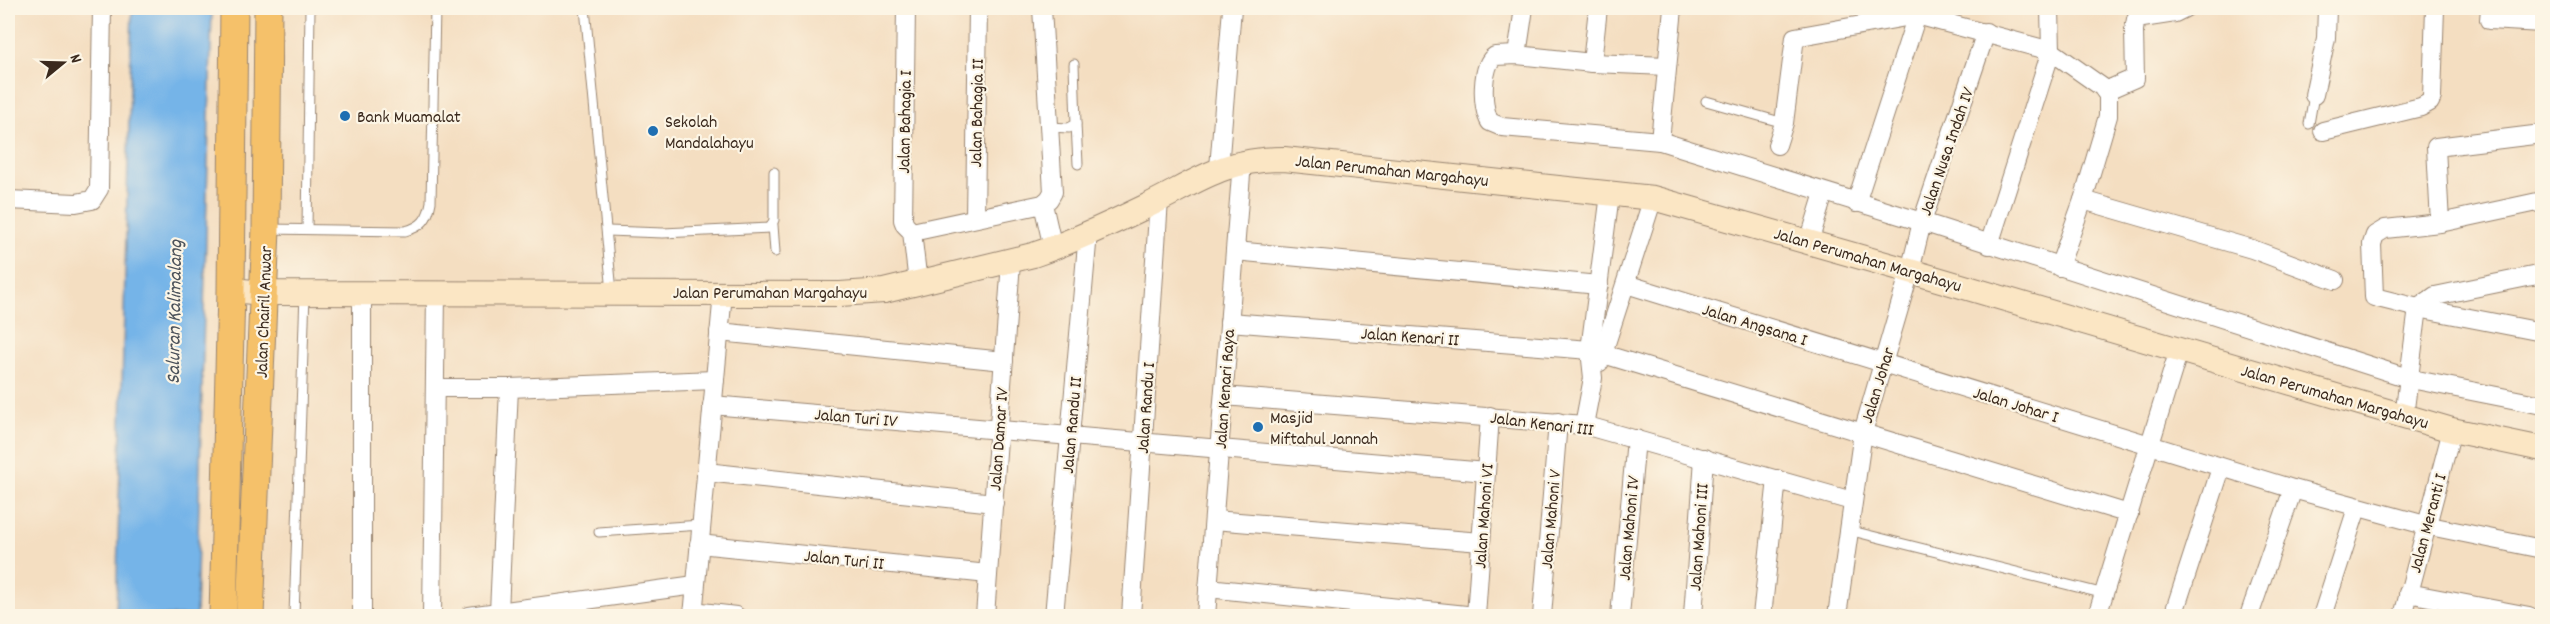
<svg xmlns="http://www.w3.org/2000/svg" width="2550" height="624" font-family="Dekko,sans-serif">
	<rect width="100%" height="100%" fill="#fcf5e5"/>
	<filter id="ink" filterUnits="userSpaceOnUse"><feTurbulence type="fractalNoise" baseFrequency=".0167" numOctaves="2"/><feDisplacementMap in="SourceGraphic" scale="12" xChannelSelector="R" yChannelSelector="G"/><feConvolveMatrix kernelMatrix="1 2 1 2 8 2 1 2 1" color-interpolation-filters="sRGB"/></filter>
	<filter id="wash" filterUnits="userSpaceOnUse"><feTurbulence type="fractalNoise" baseFrequency=".008" numOctaves="4" result="noise"/><feDisplacementMap in="SourceGraphic" scale="24" xChannelSelector="R" yChannelSelector="G"/><feGaussianBlur stdDeviation="1.35" result="paint"/><feColorMatrix in="noise" values="0 0 0 0 0 0 0 0 0 0 0 0 0 0 0 0 0 1.4 0 .05"/><feComposite in="paint" operator="in"/></filter>
	<g filter="url(#wash)">
		<rect width="100%" height="100%" fill="#f4dec1"/>
		<path fill="#75b4e8" stroke="#586f83" stroke-width="1.5" d="M 132,8 L 212,8 L 196,616 L 116,616 Z"/>
	</g>
	<g filter="url(#ink)">
		<g fill="none" stroke-linecap="round" stroke-linejoin="round">
			<g stroke="#988470" stroke-width="11">
				<g id="lane">
					<path d="M 585,8 L 612,292"/>
					<path d="M 1706,101 L 1784,123"/>
					<path d="M 1076,124 L 1078,164"/>
					<path d="M 2309,124 L 2314,95"/>
					<path d="M 1049,127 L 1069,128 L 1076,124 L 1074,64"/>
					<path d="M 773,225 L 775,252"/>
					<path d="M 267,229 L 405,231 C 422,227 428,219 431,202 L 435,8"/>
					<path d="M 307,229 L 310,8"/>
					<path d="M 608,231 L 663,233 L 770,228 L 774,220 L 774,172"/>
					<path d="M 1848,530 L 2105,594"/>
					<path d="M 599,532 L 701,525"/>
					<path d="M 294,616 L 305,293"/>
				</g>
			</g>
			<g stroke="#988470" stroke-width="20">
				<g id="street">
					<path d="M 906,8 L 903,220 L 905,225 L 912,232"/>
					<path d="M 2490,8 L 2489,20 L 2542,23"/>
					<path d="M 1517,55 L 1524,8"/>
					<path d="M 1592,63 L 1598,8"/>
					<path d="M 1667,66 L 1592,63 L 1517,55 L 1495,56 C 1481,65 1481,108 1490,122 L 1502,127 L 1660,141 L 1922,222 L 2411,379 L 2542,405"/>
					<path d="M 2105,91 L 2135,78 L 2134,30 L 2136,19 L 2175,13 L 2185,8"/>
					<path d="M 2314,95 L 2326,38 L 2327,8"/>
					<path d="M 2323,131 L 2421,107 L 2430,102 L 2432,97 L 2435,8"/>
					<path d="M 1660,141 L 1673,8"/>
					<path d="M 1777,145 L 1784,123 L 1795,37 L 1917,15"/>
					<path d="M 1219,168 L 1232,8"/>
					<path d="M 8,200 L 76,203 L 92,200 L 99,189 L 102,8"/>
					<path d="M 2083,200 L 2252,249 L 2335,280"/>
					<path d="M 2542,201 L 2440,223 L 2385,229 L 2375,235 L 2372,244 L 2374,297 L 2418,308 L 2542,332"/>
					<path d="M 1856,203 L 1917,15 L 2051,51 L 2102,87 L 2108,95 L 2108,116 L 2083,200 L 2059,267"/>
					<path d="M 1043,204 L 1053,248"/>
					<path d="M 975,218 L 978,8"/>
					<path d="M 2440,223 L 2436,147 L 2542,134"/>
					<path d="M 912,232 L 1043,204 L 1049,199 L 1053,192 L 1042,8"/>
					<path d="M 912,232 L 918,283"/>
					<path d="M 1809,242 L 1824,193"/>
					<path d="M 1989,245 L 2051,51 L 2050,8"/>
					<path d="M 1235,251 L 1599,285"/>
					<path d="M 1626,284 L 2293,489 L 2425,525 L 2542,549"/>
					<path d="M 362,293 L 362,616"/>
					<path d="M 1229,322 L 1590,350 L 2129,514"/>
					<path d="M 719,332 L 1004,361"/>
					<path d="M 1600,362 L 1653,198"/>
					<path d="M 435,388 L 509,388"/>
					<path d="M 1224,396 L 1584,425 L 1852,501"/>
					<path d="M 712,405 L 1486,472"/>
					<path d="M 2404,416 L 2418,308 L 2435,296 L 2542,274"/>
					<path d="M 1584,425 L 1593,378 L 1590,350 L 1610,194"/>
					<path d="M 706,472 L 994,503"/>
					<path d="M 1214,520 L 1481,542"/>
					<path d="M 699,544 L 988,574"/>
					<path d="M 1208,588 L 1476,616"/>
					<path d="M 2408,593 L 2529,616"/>
					<path d="M 693,611 L 736,616"/>
					<path d="M 499,612 L 509,388 L 715,380"/>
					<path d="M 432,616 L 436,293"/>
					<path d="M 469,616 L 695,585"/>
					<path d="M 693,616 L 723,293"/>
					<path d="M 985,616 L 1011,262"/>
					<path d="M 1054,616 L 1088,233"/>
					<path d="M 1131,616 L 1159,200"/>
					<path d="M 1206,616 L 1242,162"/>
					<path d="M 1476,616 L 1490,416"/>
					<path d="M 1542,616 L 1558,422"/>
					<path d="M 1620,616 L 1636,439"/>
					<path d="M 1693,616 L 1704,458"/>
					<path d="M 1762,616 L 1777,479"/>
					<path d="M 1837,616 L 1863,432 L 1910,271 L 1922,222 L 1986,32"/>
					<path d="M 2097,616 L 2179,350"/>
					<path d="M 2173,616 L 2221,468"/>
					<path d="M 2249,616 L 2293,489"/>
					<path d="M 2322,616 L 2357,508"/>
					<path d="M 2403,616 L 2452,430"/>
				</g>
			</g>
			<g stroke="#988470" stroke-width="26">
				<path id="secondary" d="M 231,290 L 264,293 L 840,294 L 884,291 L 1033,255 C 1072,242 1110,224 1147,206 C 1198,181 1223,159 1284,159 L 1653,198 L 1910,271 L 2404,416 L 2452,430 L 2542,449"/>
			</g>
			<g stroke="#988470" stroke-width="29">
				<g id="primary">
					<path d="M 223,616 L 231,290 L 234,8"/>
					<path d="M 250,616 L 266,229 L 268,8"/>
				</g>
			</g>
			<use href="#lane" stroke="#fff" stroke-width="9"/>
			<use href="#street" stroke="#fff" stroke-width="18"/>
			<use href="#secondary" stroke="#fbe6c4" stroke-width="24"/>
			<use href="#primary" stroke="#f5c16b" stroke-width="27"/>
		</g>
	</g>
	<g fill="#1f6fb2" stroke="#fcf5e5" stroke-width="2">
		<circle cx="345" cy="116" r="6"/>
		<circle cx="653" cy="131" r="6"/>
		<circle cx="1258" cy="427" r="6"/>
	</g>
	<g text-anchor="middle" stroke-width="4.5" stroke-linejoin="round" paint-order="stroke">
		<g font-size="18" fill="#3b2a1e" stroke="#fcf5e5">
			<text transform="translate(976 113) rotate(-89)" y="6">Jalan Bahagia II</text>
			<text transform="translate(904 122) rotate(-89)" y="6">Jalan Bahagia I</text>
			<text transform="translate(1946 151) rotate(-71)" y="6">Jalan Nusa Indah IV</text>
			<text transform="translate(1392 170) rotate(6)" y="6">Jalan Perumahan Margahayu</text>
			<text transform="translate(1868 259) rotate(16)" y="6">Jalan Perumahan Margahayu</text>
			<text x="770" y="298">Jalan Perumahan Margahayu</text>
			<text transform="translate(263 312) rotate(-88)" y="6">Jalan Chairil Anwar</text>
			<text transform="translate(1755 324) rotate(17)" y="6">Jalan Angsana I</text>
			<text transform="translate(1410 336) rotate(4)" y="6">Jalan Kenari II</text>
			<text transform="translate(1877 385) rotate(-73)" y="6">Jalan Johar</text>
			<text transform="translate(1224 389) rotate(-86)" y="6">Jalan Kenari Raya</text>
			<text transform="translate(2335 396) rotate(16)" y="6">Jalan Perumahan Margahayu</text>
			<text transform="translate(2016 404) rotate(17)" y="6">Jalan Johar I</text>
			<text transform="translate(1145 408) rotate(-86)" y="6">Jalan Randu I</text>
			<text transform="translate(856 417) rotate(5)" y="6">Jalan Turi IV</text>
			<text transform="translate(1542 423) rotate(7)" y="6">Jalan Kenari III</text>
			<text transform="translate(1071 425) rotate(-85)" y="6">Jalan Randu II</text>
			<text transform="translate(998 439) rotate(-86)" y="6">Jalan Damar IV</text>
			<text transform="translate(1483 516) rotate(-86)" y="6">Jalan Mahoni VI</text>
			<text transform="translate(1550 519) rotate(-85)" y="6">Jalan Mahoni V</text>
			<text transform="translate(2427 523) rotate(-75)" y="6">Jalan Meranti I</text>
			<text transform="translate(1628 528) rotate(-85)" y="6">Jalan Mahoni IV</text>
			<text transform="translate(1698 537) rotate(-86)" y="6">Jalan Mahoni III</text>
			<text transform="translate(844 559) rotate(6)" y="6">Jalan Turi II</text>
		</g>
		<g font-size="18" fill="#3b2a1e" stroke="#fcf5e5" text-anchor="start">
			<text x="357" y="122">Bank Muamalat</text>
			<text x="665" y="127">Sekolah<tspan x="665" dy="21">Mandalahayu</tspan></text>
			<text x="1270" y="423">Masjid<tspan x="1270" dy="21">Miftahul Jannah</tspan></text>
		</g>
		<g font-size="20" font-style="italic" fill="#4c535b" stroke="#fcf5e5">
			<text transform="translate(173 312) rotate(-89)" y="7">Saluran Kalimalang</text>
		</g>
	</g>
	<rect width="2550" height="624" fill="none" stroke="#fcf5e5" stroke-width="30"/>
	<g transform="translate(63 63) rotate(71)" stroke="#fcf5e5" stroke-width="4.5" paint-order="stroke">
	<path d="M0-4.5L10 22L0 15L-10 22Z" fill="#3b2a1e"/>
	<text y="-9" font-size="16" font-weight="bold" text-anchor="middle" fill="#3b2a1e">N</text>
	</g>
</svg>
